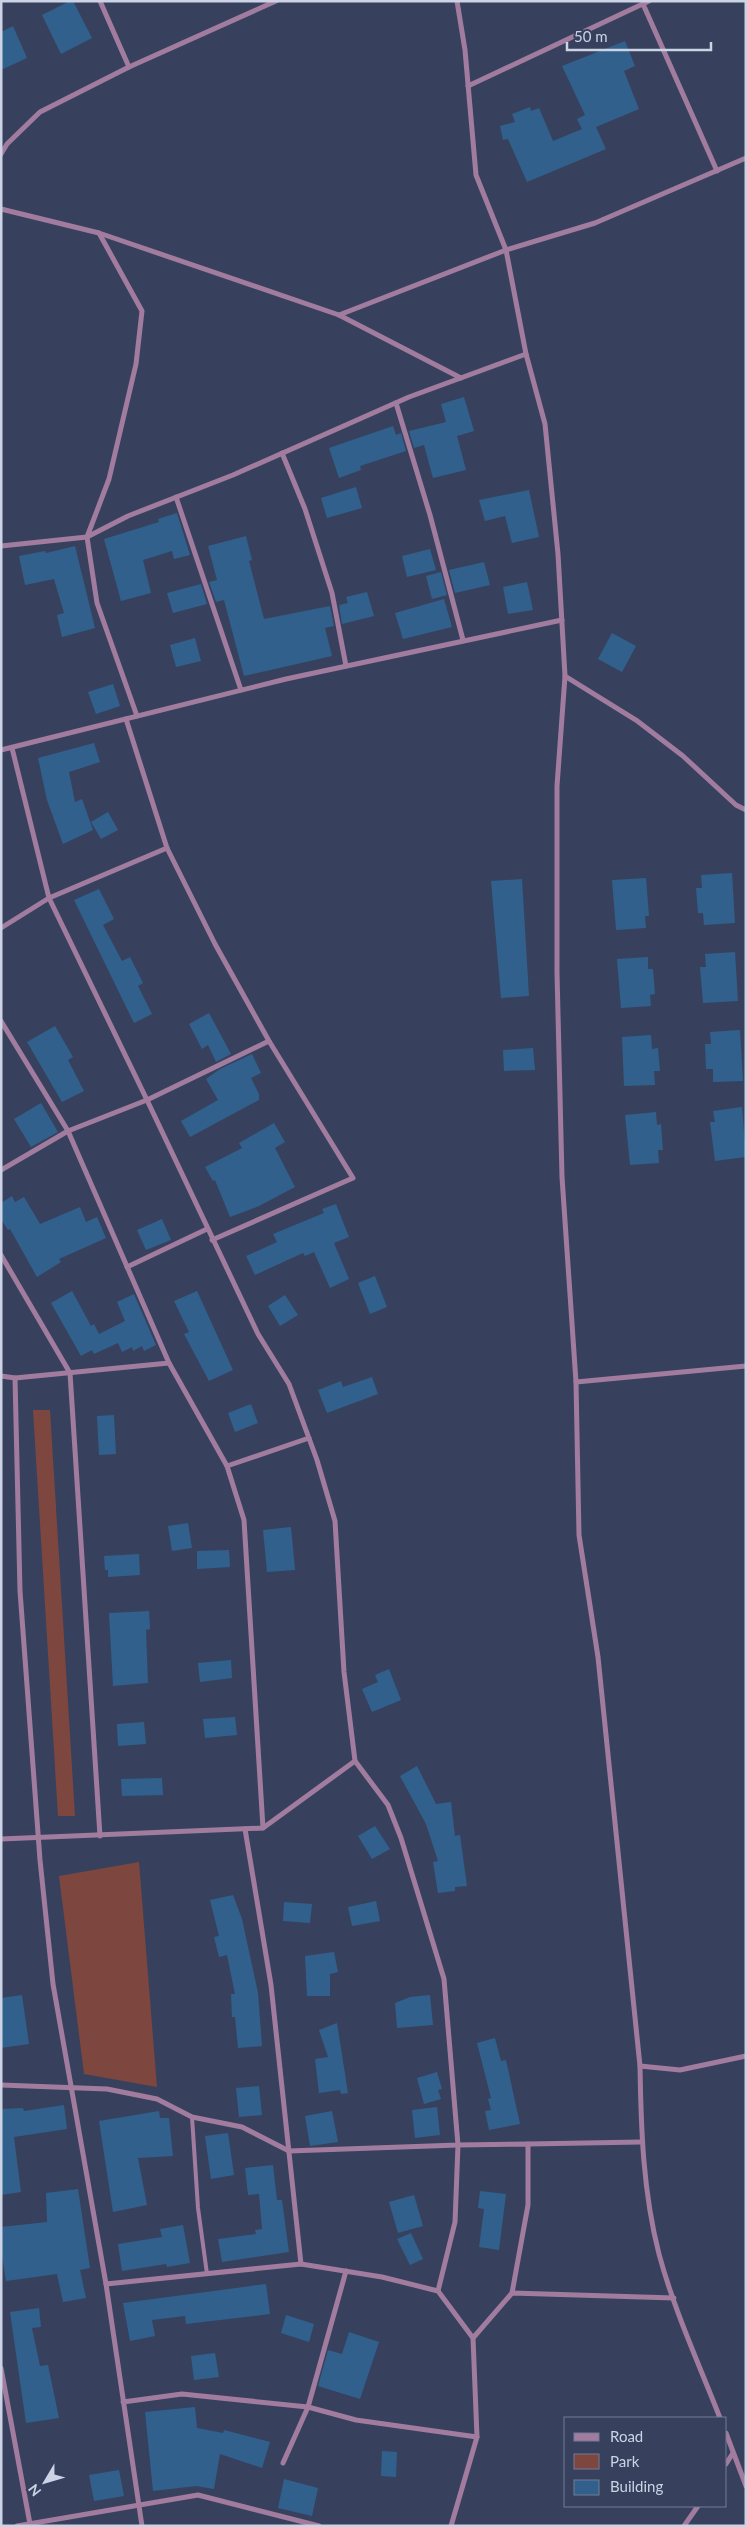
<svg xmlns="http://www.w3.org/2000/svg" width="747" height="2527" font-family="Lato,sans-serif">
	<rect width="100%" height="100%" fill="#37415e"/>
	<g fill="#7d463e">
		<path d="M 33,1410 L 50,1410 L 75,1816 L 58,1816 Z"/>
		<path d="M 139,1862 L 157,2087 L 84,2074 L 59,1876 Z"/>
	</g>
	<g fill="#31608c">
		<path d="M 70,1 L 73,1 L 92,38 L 61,54 L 42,15 Z"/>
		<path d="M 13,26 L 27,58 L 1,70 L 1,32 Z"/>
		<path d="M 625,41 L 635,66 L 624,71 L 639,109 L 596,127 L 606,149 L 527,182 L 508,139 L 503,140 L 500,126 L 515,122 L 512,114 L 530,107 L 531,111 L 539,108 L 553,141 L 582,129 L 577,119 L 585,115 L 562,66 Z"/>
		<path d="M 464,397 L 474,431 L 457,436 L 466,470 L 433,478 L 424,445 L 414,448 L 409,431 L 446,422 L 441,404 Z"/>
		<path d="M 393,426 L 396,435 L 401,433 L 406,451 L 360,466 L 361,470 L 339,478 L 329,448 Z"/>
		<path d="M 356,487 L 362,508 L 327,518 L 321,498 Z"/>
		<path d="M 529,490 L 539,537 L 512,543 L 505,516 L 485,521 L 479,500 Z"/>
		<path d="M 177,513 L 190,555 L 174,559 L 172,551 L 143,560 L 151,593 L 121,601 L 104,539 L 159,522 L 158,519 Z"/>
		<path d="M 246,536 L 252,560 L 249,561 L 264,619 L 330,606 L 334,626 L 325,628 L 332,656 L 244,676 L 224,600 L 216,602 L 209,582 L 217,580 L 208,546 Z"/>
		<path d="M 75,546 L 95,628 L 62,637 L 57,615 L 64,613 L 54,579 L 25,585 L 19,556 L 45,551 L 46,553 Z"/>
		<path d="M 430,549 L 436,570 L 407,577 L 402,556 Z"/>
		<path d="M 484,562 L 490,585 L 455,593 L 449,570 Z"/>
		<path d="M 441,572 L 447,595 L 432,599 L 426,576 Z"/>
		<path d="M 527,582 L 533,610 L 508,614 L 503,587 Z"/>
		<path d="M 201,584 L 207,604 L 173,613 L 167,593 Z"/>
		<path d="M 367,592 L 374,616 L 342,624 L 339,605 L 348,603 L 346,597 Z"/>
		<path d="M 444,599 L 452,627 L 403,639 L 395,613 Z"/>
		<path d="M 612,633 L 636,646 L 622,672 L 598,659 Z"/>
		<path d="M 195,638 L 201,661 L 176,667 L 170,645 Z"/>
		<path d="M 113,684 L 120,706 L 96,714 L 88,692 Z"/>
		<path d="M 94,743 L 100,762 L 69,772 L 75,802 L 82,799 L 93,830 L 63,844 L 47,800 L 38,758 Z"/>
		<path d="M 108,812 L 118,830 L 101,839 L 91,822 Z"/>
		<path d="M 732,873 L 735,923 L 704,925 L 703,913 L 698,913 L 696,888 L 702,888 L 701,875 Z"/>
		<path d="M 646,878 L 649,916 L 645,916 L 646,928 L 616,930 L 612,880 Z"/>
		<path d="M 522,879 L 529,996 L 501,998 L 491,881 Z"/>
		<path d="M 99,889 L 114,919 L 103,925 L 122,961 L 130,957 L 143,983 L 138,986 L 152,1014 L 134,1023 L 74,900 Z"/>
		<path d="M 735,952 L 738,1001 L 703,1003 L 700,967 L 706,967 L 705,954 Z"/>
		<path d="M 648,957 L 648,969 L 653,969 L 655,994 L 650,995 L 651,1006 L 621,1008 L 617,959 Z"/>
		<path d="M 209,1013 L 231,1054 L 216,1062 L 208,1045 L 202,1049 L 189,1024 Z"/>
		<path d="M 55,1026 L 73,1057 L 68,1060 L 84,1091 L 62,1102 L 27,1042 Z"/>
		<path d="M 740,1030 L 743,1081 L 713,1082 L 713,1069 L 706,1069 L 705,1044 L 711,1044 L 710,1032 Z"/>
		<path d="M 651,1035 L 652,1049 L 658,1048 L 660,1071 L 654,1071 L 655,1085 L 624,1086 L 622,1037 Z"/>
		<path d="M 533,1048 L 535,1070 L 504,1071 L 503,1050 Z"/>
		<path d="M 252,1054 L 261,1073 L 251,1078 L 259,1094 L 259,1100 L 190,1137 L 181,1121 L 218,1100 L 206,1079 L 220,1069 Z"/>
		<path d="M 41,1103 L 58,1132 L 31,1147 L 14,1119 Z"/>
		<path d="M 742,1107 L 746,1157 L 715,1161 L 710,1122 L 715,1122 L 713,1111 Z"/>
		<path d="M 656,1112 L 657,1125 L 661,1124 L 663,1150 L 658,1150 L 659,1163 L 630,1165 L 625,1115 Z"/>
		<path d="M 274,1123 L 285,1142 L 275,1148 L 295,1187 L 259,1206 L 230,1217 L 215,1180 L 213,1181 L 205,1167 L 242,1148 L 239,1143 Z"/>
		<path d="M 12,1196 L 15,1202 L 24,1197 L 40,1224 L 80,1207 L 86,1222 L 97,1217 L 106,1238 L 59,1259 L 61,1262 L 37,1277 L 10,1229 L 8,1230 L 1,1219 L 1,1203 Z"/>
		<path d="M 336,1204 L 349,1237 L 334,1243 L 349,1279 L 330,1288 L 314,1252 L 305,1256 L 303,1253 L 255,1275 L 246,1256 L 277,1242 L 273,1234 L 324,1213 L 322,1209 Z"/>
		<path d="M 162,1219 L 171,1240 L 146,1250 L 137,1230 Z"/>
		<path d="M 375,1276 L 387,1307 L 370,1314 L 358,1283 Z"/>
		<path d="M 72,1291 L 91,1326 L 94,1324 L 99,1334 L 125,1321 L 117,1302 L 134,1294 L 156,1345 L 144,1351 L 142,1346 L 133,1351 L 132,1347 L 122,1352 L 118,1343 L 94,1354 L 92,1350 L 81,1356 L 51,1303 Z"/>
		<path d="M 197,1291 L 233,1370 L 209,1381 L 184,1334 L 189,1332 L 174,1301 Z"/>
		<path d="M 285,1295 L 298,1315 L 280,1326 L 268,1306 Z"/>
		<path d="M 372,1377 L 378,1394 L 327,1413 L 318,1390 L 341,1381 L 343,1387 Z"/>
		<path d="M 251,1404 L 258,1423 L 235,1432 L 228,1413 Z"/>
		<path d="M 114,1415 L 116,1454 L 99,1455 L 97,1416 Z"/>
		<path d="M 188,1523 L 192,1548 L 172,1551 L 168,1526 Z"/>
		<path d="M 291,1527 L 295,1570 L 267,1572 L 263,1530 Z"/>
		<path d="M 229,1550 L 230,1567 L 197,1569 L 197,1551 Z"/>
		<path d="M 139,1554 L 140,1575 L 108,1577 L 108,1570 L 105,1570 L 104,1556 Z"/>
		<path d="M 149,1611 L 150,1629 L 146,1630 L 148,1683 L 113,1686 L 109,1613 Z"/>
		<path d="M 231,1660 L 232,1678 L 200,1682 L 198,1663 Z"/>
		<path d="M 389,1669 L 401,1700 L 372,1712 L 362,1689 L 378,1682 L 375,1675 Z"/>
		<path d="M 235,1717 L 237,1735 L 205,1738 L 203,1719 Z"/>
		<path d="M 144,1722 L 146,1744 L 118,1746 L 117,1724 Z"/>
		<path d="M 417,1766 L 436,1804 L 451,1802 L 455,1836 L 460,1835 L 467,1886 L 455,1887 L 455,1891 L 438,1893 L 433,1862 L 438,1861 L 426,1824 L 400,1776 Z"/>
		<path d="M 162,1778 L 163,1795 L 122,1796 L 121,1779 Z"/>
		<path d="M 375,1826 L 390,1849 L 372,1859 L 358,1836 Z"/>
		<path d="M 233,1895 L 242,1919 L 258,1993 L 262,2046 L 238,2048 L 235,2017 L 232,2017 L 231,1994 L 235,1994 L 227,1955 L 219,1957 L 214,1937 L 219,1936 L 210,1900 Z"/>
		<path d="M 376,1901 L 380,1921 L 352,1926 L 348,1907 Z"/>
		<path d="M 284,1902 L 312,1904 L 310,1923 L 283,1921 Z"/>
		<path d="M 334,1952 L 338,1972 L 330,1974 L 330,1996 L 307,1996 L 305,1956 Z"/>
		<path d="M 22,1995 L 29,2044 L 1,2048 L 1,1998 Z"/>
		<path d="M 430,1995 L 433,2025 L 397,2028 L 395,2003 L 410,1997 Z"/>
		<path d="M 337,2023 L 348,2093 L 341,2094 L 340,2090 L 319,2093 L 315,2059 L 328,2057 L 319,2030 Z"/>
		<path d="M 495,2038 L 501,2061 L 506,2060 L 520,2124 L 489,2130 L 485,2111 L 491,2110 L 488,2099 L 491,2098 L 477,2043 Z"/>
		<path d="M 437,2072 L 442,2089 L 438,2090 L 441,2099 L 424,2104 L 417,2078 Z"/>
		<path d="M 259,2086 L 262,2115 L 239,2117 L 236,2088 Z"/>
		<path d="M 64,2105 L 67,2129 L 14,2137 L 21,2192 L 1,2195 L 1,2109 L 23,2108 L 24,2111 Z"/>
		<path d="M 437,2107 L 440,2135 L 415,2138 L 412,2110 Z"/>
		<path d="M 159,2111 L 160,2118 L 169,2118 L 173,2156 L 138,2158 L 147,2205 L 113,2212 L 99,2121 Z"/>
		<path d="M 332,2111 L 338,2142 L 310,2146 L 305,2116 Z"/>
		<path d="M 228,2133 L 234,2175 L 211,2179 L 205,2136 Z"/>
		<path d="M 273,2165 L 277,2200 L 282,2200 L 289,2252 L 222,2262 L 218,2239 L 256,2234 L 255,2230 L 262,2229 L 259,2194 L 248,2195 L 245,2168 Z"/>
		<path d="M 78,2189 L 90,2268 L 80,2270 L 86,2298 L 63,2302 L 57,2274 L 6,2281 L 1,2250 L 1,2227 L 47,2222 L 46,2193 Z"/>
		<path d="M 480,2191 L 506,2194 L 499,2250 L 479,2247 L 484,2209 L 478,2208 Z"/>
		<path d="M 414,2195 L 423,2226 L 398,2233 L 389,2202 Z"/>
		<path d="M 183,2225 L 190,2263 L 167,2267 L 166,2264 L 122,2271 L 118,2244 L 162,2237 L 160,2229 Z"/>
		<path d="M 411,2233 L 423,2259 L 410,2265 L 397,2239 Z"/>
		<path d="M 266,2284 L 270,2314 L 186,2324 L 185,2316 L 152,2320 L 155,2336 L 130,2341 L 123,2303 Z"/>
		<path d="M 39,2308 L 41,2327 L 32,2328 L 40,2366 L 48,2365 L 59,2418 L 26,2423 L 10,2312 Z"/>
		<path d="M 286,2315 L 314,2324 L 309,2342 L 281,2333 Z"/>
		<path d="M 349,2332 L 379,2342 L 360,2399 L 318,2386 L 328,2350 L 342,2354 Z"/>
		<path d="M 215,2353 L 219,2377 L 194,2380 L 191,2356 Z"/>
		<path d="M 195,2407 L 197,2428 L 223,2433 L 224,2430 L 270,2442 L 262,2468 L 220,2454 L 214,2489 L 196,2486 L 153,2491 L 145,2412 Z"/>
		<path d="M 382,2451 L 397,2452 L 396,2477 L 381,2476 Z"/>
		<path d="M 119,2470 L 124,2496 L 94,2501 L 89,2475 Z"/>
		<path d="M 284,2479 L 318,2488 L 312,2516 L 278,2508 Z"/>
	</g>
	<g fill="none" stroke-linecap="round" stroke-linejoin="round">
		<path stroke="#a27c9e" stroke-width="4" d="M 192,2117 L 198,2208 L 207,2274"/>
		<g stroke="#a27c9e" stroke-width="5">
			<path d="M 100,1 L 129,67"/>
			<path d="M 457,1 L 465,50 L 476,175 L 506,250 L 526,354"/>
			<path d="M 643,4 L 717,171"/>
			<path d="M 468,86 L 649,1"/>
			<path d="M 1,154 L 7,144 L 40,112 L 129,67 L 276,1"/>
			<path d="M 1,209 L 99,233 L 142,311 L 136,364 L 109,479 L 87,537 L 97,603 L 137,716"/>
			<path d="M 99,233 L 339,315 L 461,378"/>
			<path d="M 339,315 L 506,250 L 595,223 L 746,158"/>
			<path d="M 396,403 L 430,515 L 463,640"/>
			<path d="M 282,453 L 305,509 L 332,593 L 346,666"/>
			<path d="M 176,497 L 241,690"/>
			<path d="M 1,546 L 87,537 L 128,516 L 233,475 L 409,397 L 526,354 L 545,424 L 558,554 L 565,676 L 636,720 L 683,756 L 736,805 L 746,810"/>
			<path d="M 565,676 L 557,786 L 557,973 L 562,1177 L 576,1382 L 579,1535 L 598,1657 L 640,2066 L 680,2070 L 746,2056"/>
			<path d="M 1,750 L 286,679 L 562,620"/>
			<path d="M 167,848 L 215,944 L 269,1041 L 353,1178 L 212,1240"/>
			<path d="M 1,928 L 49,898 L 167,848 L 126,719"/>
			<path d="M 1,1021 L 68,1131 L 169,1363 L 15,1378"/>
			<path d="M 1,1170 L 68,1131 L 147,1100 L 49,898 L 12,748"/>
			<path d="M 1,1255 L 70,1373 L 100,1836"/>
			<path d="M 127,1267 L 207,1229"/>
			<path d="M 169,1363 L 227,1466 L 309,1438"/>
			<path d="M 1,1376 L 15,1378 L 20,1591 L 40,1860 L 53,1984 L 106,2284 L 301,2264 L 382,2277 L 438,2291 L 473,2338 L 512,2293 L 674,2298"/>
			<path d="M 576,1382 L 746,1366"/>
			<path d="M 227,1466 L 244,1520 L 263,1828"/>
			<path d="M 245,1829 L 271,1985 L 301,2264"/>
			<path d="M 1,1839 L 263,1828 L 355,1761 L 344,1672 L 335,1521 L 317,1460 L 289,1384 L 258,1334 L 147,1100 L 269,1041"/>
			<path d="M 640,2066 C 641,2129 643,2192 659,2254 C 674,2310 699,2364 720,2418"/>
			<path d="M 1,2085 L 107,2089 L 157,2099 L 192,2117 L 242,2127 L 289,2151 L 458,2145 L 444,1979 L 401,1838 L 388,1805 L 355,1761"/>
			<path d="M 528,2144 L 641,2142"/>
			<path d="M 106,2284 L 142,2526"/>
			<path d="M 438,2291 L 455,2222 L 458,2145 L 528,2144 L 528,2205 L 512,2293"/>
			<path d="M 1,2368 L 30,2524"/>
			<path d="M 123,2402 L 182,2394 L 308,2407 L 356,2420 L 477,2437"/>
			<path d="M 726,2433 L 746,2486"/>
			<path d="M 283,2463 L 308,2407 L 346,2271"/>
			<path d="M 726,2464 L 733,2453"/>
			<path d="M 17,2526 L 198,2495 L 319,2526"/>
			<path d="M 451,2526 L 477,2437 L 473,2338"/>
			<path d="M 684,2526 L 698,2506"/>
		</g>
	</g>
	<rect width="747" height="2527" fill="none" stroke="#ccd3e5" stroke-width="5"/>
	<rect x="564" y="2417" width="162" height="90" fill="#37415e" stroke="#737b94"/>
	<rect x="574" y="2433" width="25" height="8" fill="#a27c9e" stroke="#737b94"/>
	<text x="610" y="2442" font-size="15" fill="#ccd3e5">Road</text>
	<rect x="574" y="2454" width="25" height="15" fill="#7d463e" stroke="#737b94"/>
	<text x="610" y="2467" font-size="15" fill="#ccd3e5">Park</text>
	<rect x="574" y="2480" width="25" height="15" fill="#31608c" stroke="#737b94"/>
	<text x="610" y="2492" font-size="15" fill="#ccd3e5">Building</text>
	<g transform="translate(45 2482) rotate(232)" stroke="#37415e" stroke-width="4" paint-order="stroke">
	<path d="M0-4L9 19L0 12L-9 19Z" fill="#ccd3e5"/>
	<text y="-8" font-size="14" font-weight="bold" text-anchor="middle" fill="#ccd3e5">N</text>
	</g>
	<path d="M567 42v8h144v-8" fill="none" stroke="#ccd3e5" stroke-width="2.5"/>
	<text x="574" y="42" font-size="15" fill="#ccd3e5" stroke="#37415e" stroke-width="4" paint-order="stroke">50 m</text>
</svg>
